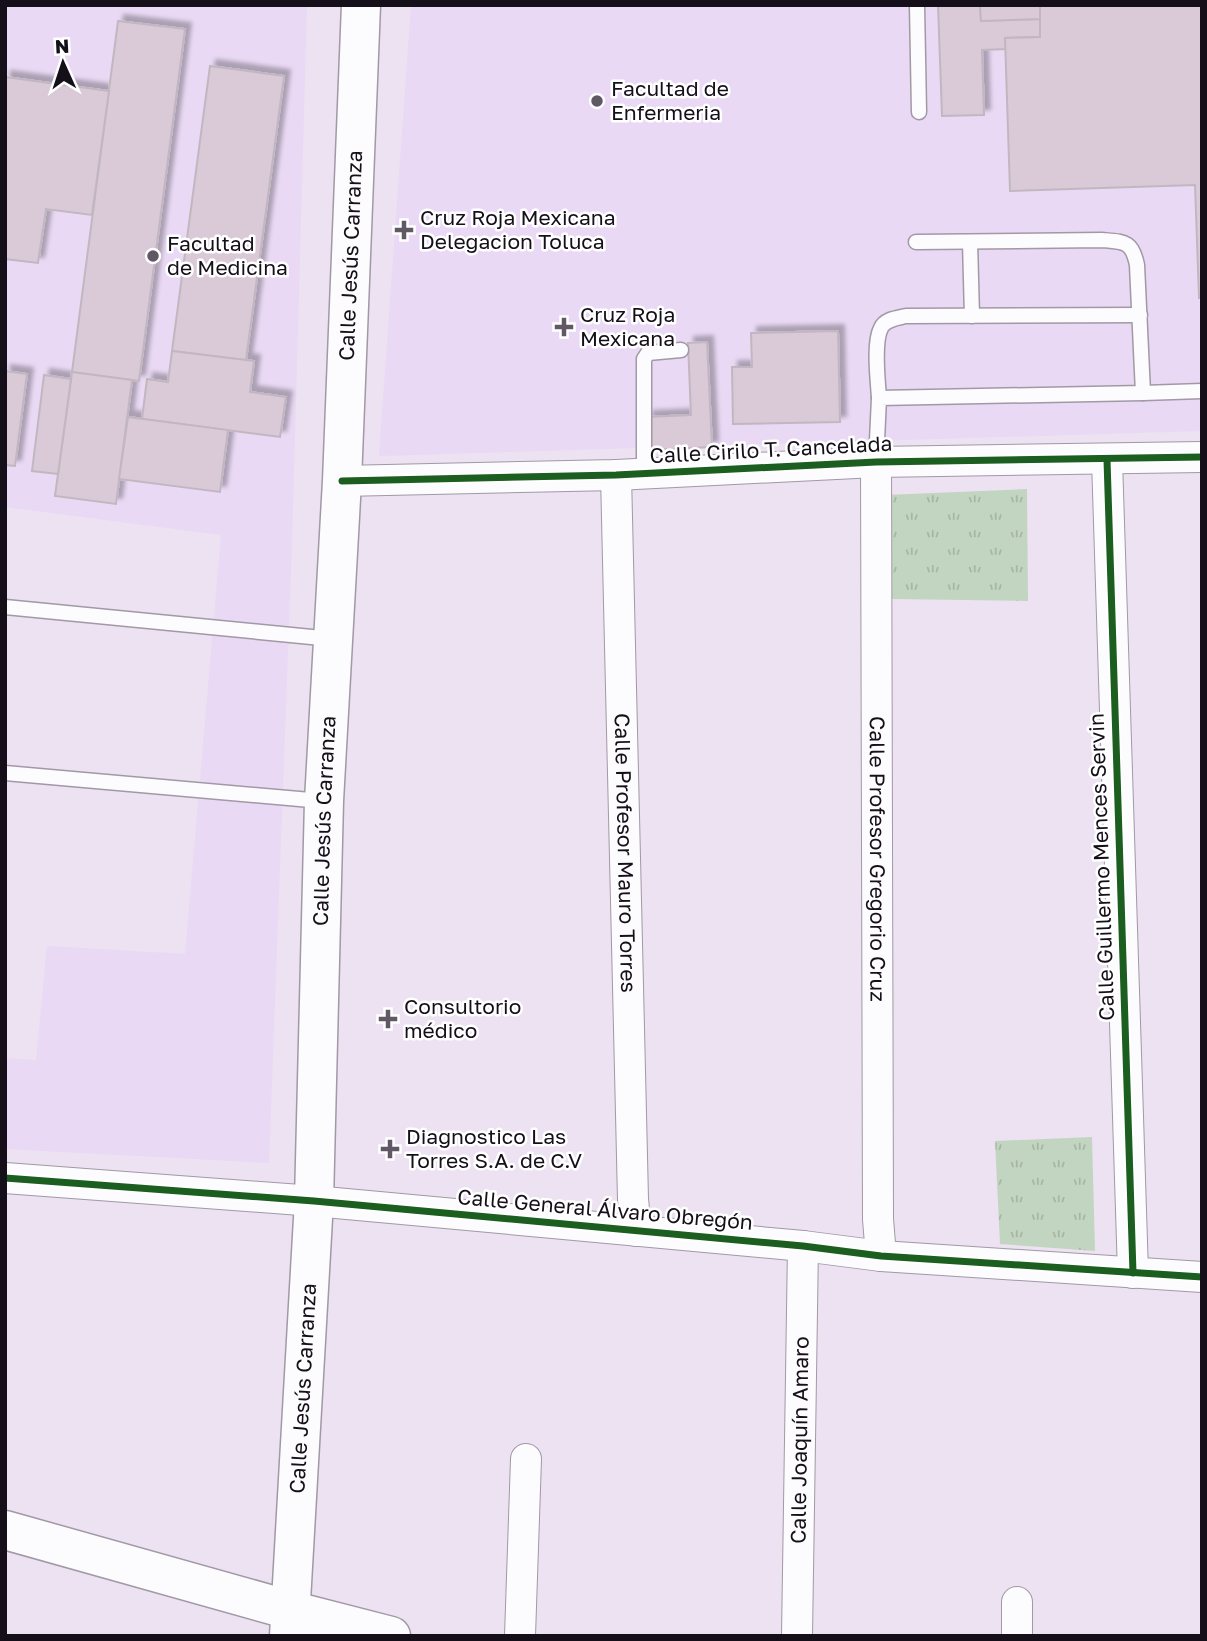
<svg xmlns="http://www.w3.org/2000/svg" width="1207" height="1641" font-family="'Golos Text',sans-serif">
	<defs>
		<pattern id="grass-tufts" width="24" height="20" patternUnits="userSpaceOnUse" patternTransform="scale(1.75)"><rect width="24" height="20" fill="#c2d5c0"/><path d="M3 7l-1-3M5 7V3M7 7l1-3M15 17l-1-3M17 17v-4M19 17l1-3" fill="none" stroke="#a6b6a4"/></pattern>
		<filter id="shadow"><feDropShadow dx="6" dy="-6" stdDeviation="2" flood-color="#0004"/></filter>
	</defs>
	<rect width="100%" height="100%" fill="#ece2f2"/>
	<g fill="#e9d9f4">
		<path d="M 5,5 L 307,5 L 292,544 L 269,1163 L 5,1149 L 5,1058 L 36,1060 L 47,946 L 185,954 L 221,535 L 5,507 Z"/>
		<path d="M 411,5 L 1202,5 L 1202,431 L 379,456 Z"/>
	</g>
	<g fill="url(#grass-tufts)">
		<path d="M 1027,489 L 1028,601 L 890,599 L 885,495 Z"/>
		<path d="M 1092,1137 L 1095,1251 L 1000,1244 L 995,1141 Z"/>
	</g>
	<g fill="#dac9d7" stroke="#c2b7c1" stroke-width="2" filter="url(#shadow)">
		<path d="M 938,5 L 980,5 L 981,21 L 1040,19 L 1040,37 L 1005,38 L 1006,49 L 982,50 L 984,115 L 942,116 Z"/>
		<path d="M 980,5 L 1040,5 L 1040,19 L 981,21 Z"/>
		<path d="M 1040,5 L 1202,5 L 1202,298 L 1199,298 L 1195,185 L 1010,191 L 1005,38 L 1040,37 Z"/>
		<path d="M 118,21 L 185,29 L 139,381 L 72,372 Z"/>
		<path d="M 210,66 L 284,76 L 246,360 L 172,351 Z"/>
		<path d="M 5,77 L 109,91 L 92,215 L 46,209 L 38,263 L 5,259 Z"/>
		<path d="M 838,331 L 840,422 L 733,424 L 732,367 L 752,367 L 751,333 Z"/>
		<path d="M 707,342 L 712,447 L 649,450 L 647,417 L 691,415 L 688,343 Z"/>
		<path d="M 172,351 L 254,361 L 250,392 L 286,397 L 280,437 L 142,419 L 147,379 L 168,382 Z"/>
		<path d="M 5,371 L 27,374 L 15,466 L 5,465 Z"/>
		<path d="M 72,372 L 132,380 L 116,504 L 55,496 Z"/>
		<path d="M 44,375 L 71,379 L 58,474 L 32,471 Z"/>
		<path d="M 128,417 L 228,430 L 220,492 L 119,479 Z"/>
	</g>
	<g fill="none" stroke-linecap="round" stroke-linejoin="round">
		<g stroke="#a199a5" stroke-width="17">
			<g id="lane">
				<path d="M 917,5 L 919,112"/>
				<path d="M 970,242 L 972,316"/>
				<path d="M 1143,393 L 1202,391"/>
				<path d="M 879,398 C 878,381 873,343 881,328 C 885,319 897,318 906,316 L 1140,315"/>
				<path d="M 876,462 L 879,398 L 1143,393 L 1137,265 C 1132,241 1125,242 1102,240 L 916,242"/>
				<path d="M 644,473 L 644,359 L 648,353 L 681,350"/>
				<path d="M 5,607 L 332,639"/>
				<path d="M 5,773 L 322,801"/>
			</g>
		</g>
		<g stroke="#a199a5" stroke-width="32">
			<g id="street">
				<path d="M 1107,460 L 1133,1273"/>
				<path id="s1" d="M 876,462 L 878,1219 L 881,1256"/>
				<path id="s2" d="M 616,475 L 633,1199 L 636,1231"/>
				<path d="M 342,481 L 616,475 L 876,462 L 1202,457"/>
				<path d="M 5,1178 L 314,1201 L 803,1246 L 881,1256 L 1202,1277"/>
				<path d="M 520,1636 L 526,1459"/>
				<path id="s3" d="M 797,1636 L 803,1246"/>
				<path d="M 1017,1636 L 1017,1602"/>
			</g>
		</g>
		<g stroke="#a199a5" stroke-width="41">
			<g id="secondary">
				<path d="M 5,1530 L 290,1610 L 391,1636"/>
				<path id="s4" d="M 289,1636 L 314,1201 L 324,801 L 342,481 L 361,5"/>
			</g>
		</g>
		<use href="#lane" stroke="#fcfbfd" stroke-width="14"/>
		<use href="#street" stroke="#fcfbfd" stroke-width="30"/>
		<use href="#secondary" stroke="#fcfbfd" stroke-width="38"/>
		<g stroke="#fff" stroke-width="11">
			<g id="cycleway">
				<path d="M 1107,460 L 1133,1273"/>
				<path d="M 342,481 L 616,475 L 876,462 L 1202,457"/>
				<path d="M 5,1178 L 314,1201 L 803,1246 L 881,1256 L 1202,1277"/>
			</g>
		</g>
		<use href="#cycleway" stroke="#1b5e20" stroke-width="7"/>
	</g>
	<g fill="#605965" stroke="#fff" stroke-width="2.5">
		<circle cx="597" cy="101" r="7"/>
		<path d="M400.5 219.5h7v7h7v7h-7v7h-7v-7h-7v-7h7z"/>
		<circle cx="153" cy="256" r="7"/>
		<path d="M560.5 316.5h7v7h7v7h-7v7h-7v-7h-7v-7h7z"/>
		<path d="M384.5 1008.5h7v7h7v7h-7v7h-7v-7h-7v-7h7z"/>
		<path d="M386.5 1138.5h7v7h7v7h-7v7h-7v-7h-7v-7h7z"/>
	</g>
	<g text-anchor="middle" stroke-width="5" stroke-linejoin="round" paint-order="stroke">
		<g font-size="21" fill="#150f19" stroke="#fff" text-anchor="start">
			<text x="611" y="96">Facultad de<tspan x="611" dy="24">Enfermeria</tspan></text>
			<text x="420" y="225">Cruz Roja Mexicana<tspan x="420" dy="24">Delegacion Toluca</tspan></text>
			<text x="167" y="251">Facultad<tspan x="167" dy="24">de Medicina</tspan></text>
			<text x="580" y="322">Cruz Roja<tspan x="580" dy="24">Mexicana</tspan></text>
			<text x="404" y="1014">Consultorio<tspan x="404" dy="24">médico</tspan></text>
			<text x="406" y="1144">Diagnostico Las<tspan x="406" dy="24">Torres S.A. de C.V</tspan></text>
		</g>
		<g font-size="21" fill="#150f19" stroke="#fff">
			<text dy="7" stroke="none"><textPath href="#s4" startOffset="1382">Calle Jesús Carranza</textPath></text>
			<text transform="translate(771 450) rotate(-3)" y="7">Calle Cirilo T. Cancelada</text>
			<text dy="7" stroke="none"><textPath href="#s4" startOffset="816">Calle Jesús Carranza</textPath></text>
			<text dy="7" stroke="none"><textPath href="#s2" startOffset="378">Calle Profesor Mauro Torres</textPath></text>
			<text dy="7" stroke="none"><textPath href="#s1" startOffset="397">Calle Profesor Gregorio Cruz</textPath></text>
			<text transform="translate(1102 867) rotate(-92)" y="7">Calle Guillermo Mences Servin</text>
			<text transform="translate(605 1210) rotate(5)" y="7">Calle General Álvaro Obregón</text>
			<text dy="7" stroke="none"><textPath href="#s4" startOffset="248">Calle Jesús Carranza</textPath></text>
			<text dy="7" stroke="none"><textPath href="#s3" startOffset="196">Calle Joaquín Amaro</textPath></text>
		</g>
	</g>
	<rect width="1207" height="1641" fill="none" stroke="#150f19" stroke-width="14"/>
	<g transform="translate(63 63) rotate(357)" stroke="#ffffff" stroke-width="5" paint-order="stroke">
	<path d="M0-5L12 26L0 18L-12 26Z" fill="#150f19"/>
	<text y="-10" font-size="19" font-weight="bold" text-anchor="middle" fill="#150f19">N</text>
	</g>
</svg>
